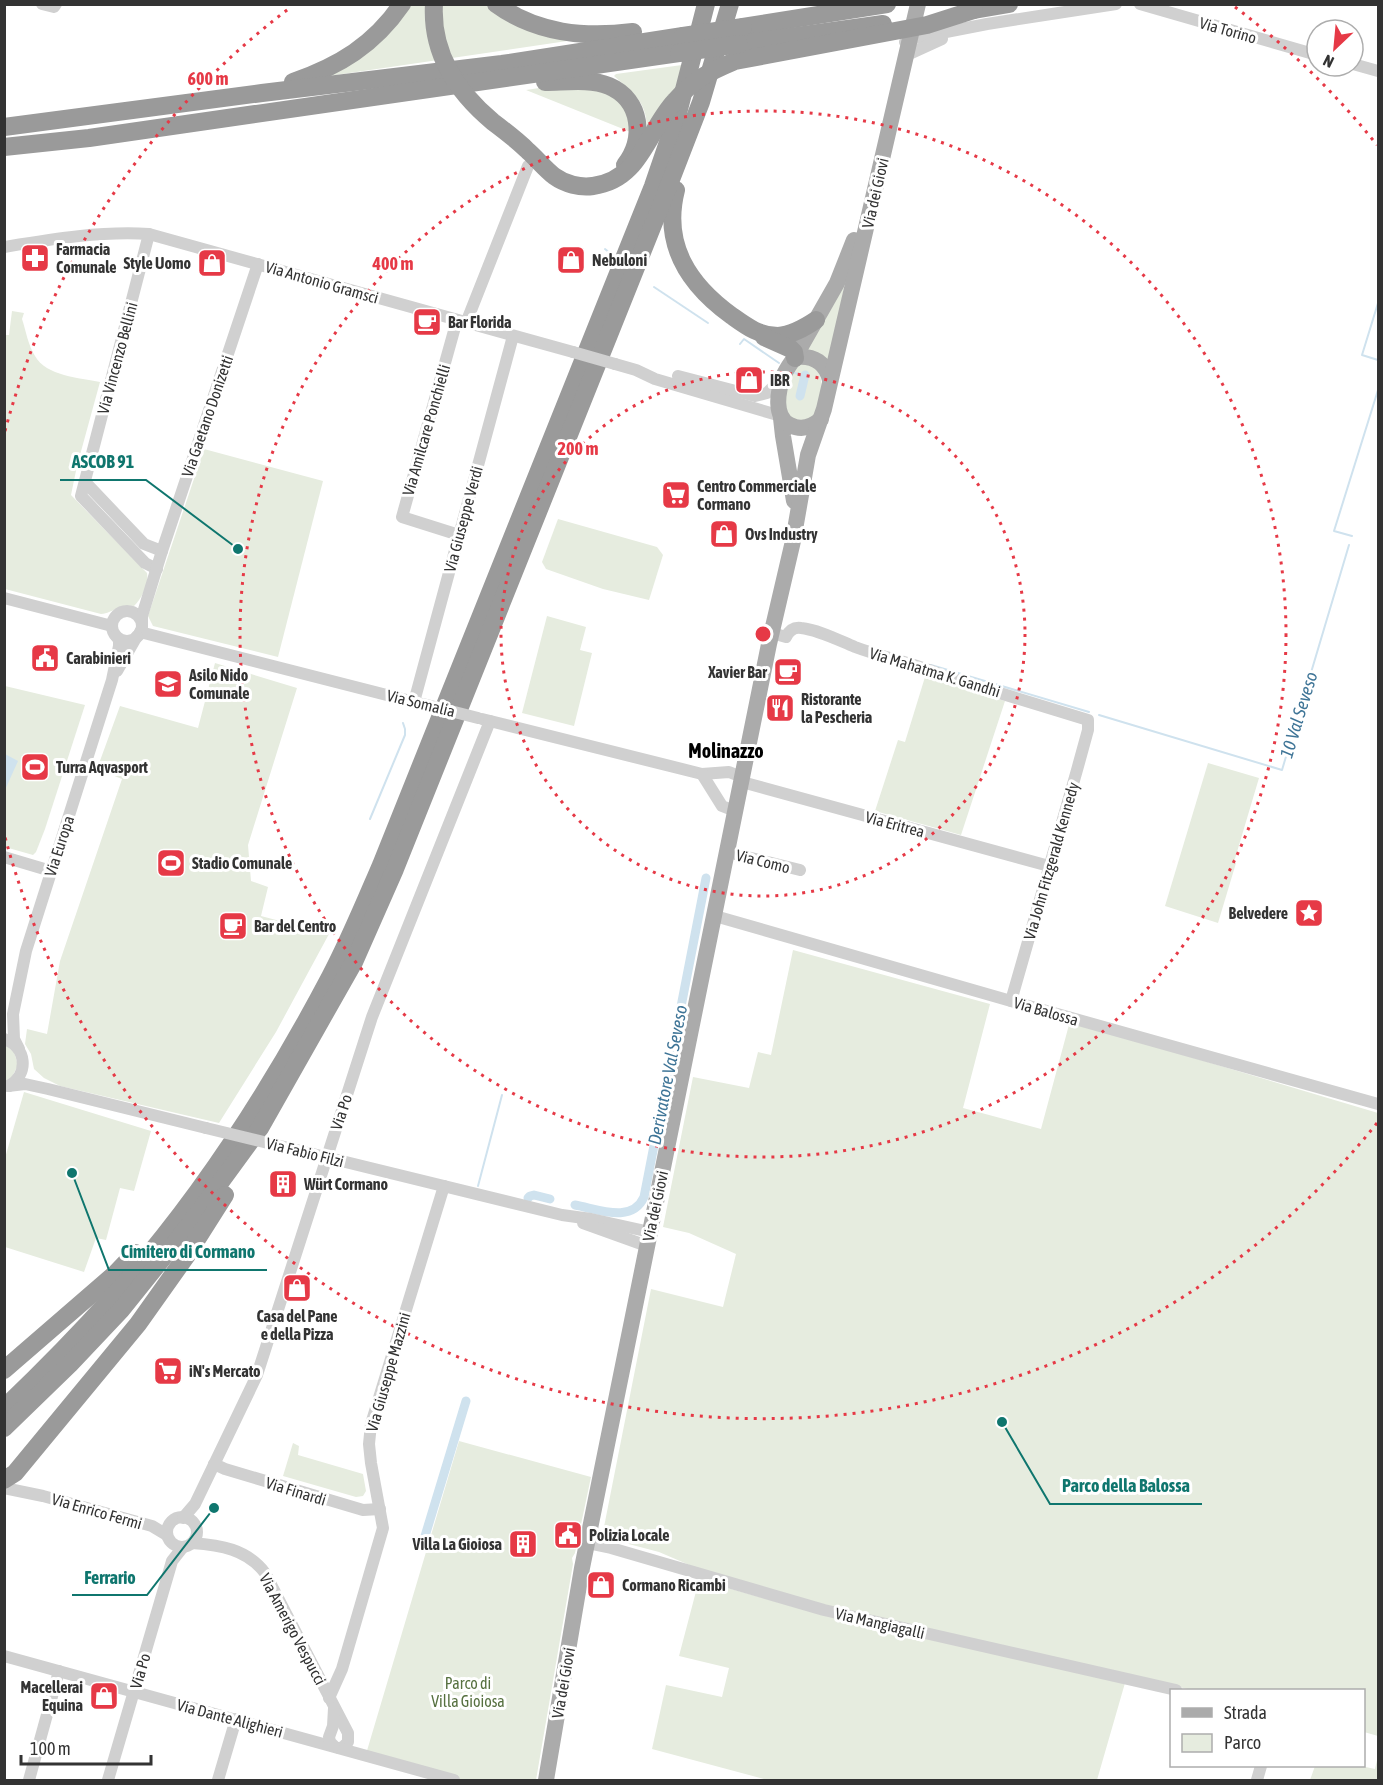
<svg xmlns="http://www.w3.org/2000/svg" width="1383" height="1785" font-family="'Asap Condensed',sans-serif">
	<rect width="100%" height="100%" fill="#fff"/>
	<g fill="#e6ecdf">
		<path d="M 407,5 L 493,5 L 574,40 L 329,76 Z"/>
		<path d="M 682,65 L 677,92 L 647,134 C 648,103 636,95 614,76 L 616,74 Z"/>
		<path d="M 586,81 L 621,93 L 638,135 L 526,90 Z"/>
		<path d="M 846,277 L 830,363 L 805,350 Z"/>
		<path d="M 12,311 L 24,313 L 22,319 C 26,331 28,345 35,356 C 46,376 80,378 100,382 L 77,466 L 71,495 L 147,573 C 149,584 142,598 134,606 C 116,604 116,612 101,614 L 5,589 L 4,335 L 9,335 Z"/>
		<path d="M 801,364 C 831,362 824,409 808,421 L 788,418 L 784,402 L 792,371 Z"/>
		<path d="M 204,449 L 323,481 L 278,657 L 153,626 L 148,616 Z"/>
		<path d="M 558,519 L 657,547 L 663,555 L 649,600 L 603,589 L 546,569 L 542,562 Z"/>
		<path d="M 547,616 L 586,627 L 580,650 L 592,653 L 574,726 L 522,713 Z"/>
		<path d="M 215,663 L 297,688 L 248,845 L 251,881 L 268,887 L 261,916 L 329,934 L 276,1032 L 219,1123 L 60,1086 L 44,1078 L 34,1069 L 31,1054 L 25,1044 L 27,1029 L 47,1034 L 60,961 L 122,779 L 97,769 L 120,706 L 198,728 Z"/>
		<path d="M 925,677 L 1005,701 L 961,835 L 875,811 L 898,740 L 905,742 Z"/>
		<path d="M 5,686 L 85,705 L 45,829 L 36,852 L 33,855 L 5,847 Z"/>
		<path d="M 1208,763 L 1259,778 L 1234,862 L 1236,863 L 1218,923 L 1165,906 Z"/>
		<path d="M 793,950 L 990,1004 L 963,1108 L 1041,1129 L 1070,1021 L 1378,1113 L 1378,1736 L 1364,1732 L 1364,1690 L 1192,1690 L 838,1609 L 701,1570 L 659,1552 L 602,1537 L 651,1289 L 723,1307 L 736,1254 L 689,1233 L 663,1227 L 693,1077 L 749,1088 L 758,1052 L 771,1055 Z"/>
		<path d="M 5,1045 L 14,1052 L 18,1065 L 12,1077 L 5,1082 Z"/>
		<path d="M 24,1092 L 151,1131 L 134,1191 L 120,1188 L 106,1240 L 96,1238 L 84,1272 L 5,1247 L 5,1158 Z"/>
		<path d="M 459,1441 L 591,1477 L 575,1553 L 572,1558 L 573,1564 L 536,1780 L 463,1780 L 366,1754 Z"/>
		<path d="M 293,1443 L 299,1446 L 298,1455 L 363,1474 L 366,1491 L 363,1496 L 356,1497 L 283,1476 Z"/>
		<path d="M 699,1580 L 809,1611 L 1125,1683 L 1097,1780 L 768,1780 L 652,1749 L 666,1685 L 722,1697 L 729,1668 L 679,1656 Z"/>
		<path d="M 1378,1756 L 1378,1780 L 1310,1780 L 1315,1766 L 1361,1766 L 1375,1769 Z"/>
	</g>
	<path fill="#cfe2ee" d="M 5,754 L 18,761 L 5,790 Z"/>
	<g fill="none" stroke-linecap="round" stroke-linejoin="round">
		<g stroke="#cfe2ee" stroke-width="2">
			<path d="M 605,249 L 610,253"/>
			<path d="M 654,287 L 708,323"/>
			<path d="M 1378,303 L 1362,355 L 1378,360"/>
			<path d="M 740,344 L 744,339 L 779,363"/>
			<path d="M 793,372 L 804,377"/>
			<path d="M 1352,536 L 1334,531 L 1378,390"/>
			<path d="M 931,665 L 1089,712"/>
			<path d="M 1099,715 L 1282,770 L 1349,545"/>
			<path d="M 370,819 L 405,735 L 405,729 L 403,723"/>
			<path d="M 478,1186 L 502,1095"/>
		</g>
		<g stroke="#cfe2ee" stroke-width="9">
			<path d="M 800,396 L 805,375"/>
			<path d="M 528,1198 L 530,1196 L 534,1195 L 550,1199"/>
			<path d="M 575,1205 C 598,1209 632,1224 644,1197 L 706,878"/>
			<path d="M 422,1546 L 466,1401"/>
		</g>
		<g stroke="#d0d0d0" stroke-width="12">
			<path d="M 42,4 L 54,7 L 56,4"/>
			<path d="M 1140,4 L 1317,55"/>
			<path d="M 905,42 L 910,39 L 987,24 L 1116,4"/>
			<path d="M 907,55 L 942,39"/>
			<path d="M 1353,64 L 1378,71"/>
			<path d="M 149,234 L 81,496 L 145,563 L 157,569"/>
			<path d="M 4,247 C 53,239 100,231 149,234 L 573,352"/>
			<path d="M 457,320 L 402,517 L 459,535"/>
			<path d="M 466,323 L 528,166"/>
			<path d="M 615,364 L 636,370 L 655,379 L 781,416"/>
			<path d="M 678,376 L 755,396 L 767,393 L 781,379"/>
			<path d="M 85,482 L 144,544 L 162,551"/>
			<path d="M 4,598 L 112,626"/>
			<circle cx="127" cy="626" r="15"/>
			<path d="M 142,626 L 142,616 L 162,551 L 258,264"/>
			<path d="M 140,632 L 422,704"/>
			<path d="M 772,633 L 786,637 C 789,631 794,627 801,628 C 819,630 838,640 855,647 C 884,658 915,663 944,676 L 1088,720 L 1088,730 L 1077,770 L 1011,1001"/>
			<path d="M 117,671 L 137,636"/>
			<path d="M 414,702 L 513,336"/>
			<path d="M 482,719 L 702,774 L 729,772 L 742,777"/>
			<path d="M 702,774 L 722,806 L 735,811"/>
			<path d="M 742,782 L 1049,866"/>
			<path d="M 727,852 L 800,870"/>
			<path d="M 4,857 L 51,871"/>
			<path d="M 715,916 L 1011,1001 L 1378,1104"/>
			<path d="M 4,1039 C 27,1047 29,1074 9,1086"/>
			<path d="M 19,1049 L 14,1039 L 13,1014 L 26,951 L 112,680 L 119,646 L 119,640 L 116,636"/>
			<path d="M 8,1086 L 25,1084 L 48,1089 L 206,1128"/>
			<path d="M 268,1143 L 562,1215 L 591,1219 L 650,1232"/>
			<path d="M 583,1223 L 647,1246"/>
			<path d="M 214,1464 L 225,1469 L 363,1510 L 380,1509"/>
			<path d="M 4,1488 L 43,1496 L 152,1526 L 167,1535"/>
			<circle cx="182" cy="1532" r="15"/>
			<path d="M 183,1518 L 195,1504 L 257,1375 L 372,1017 L 490,721"/>
			<path d="M 192,1543 C 220,1545 247,1549 265,1573 L 348,1733 L 348,1742 L 343,1747 L 339,1748"/>
			<path d="M 587,1543 L 611,1548 L 824,1610 L 1176,1690"/>
			<path d="M 4,1656 L 454,1780"/>
			<path d="M 329,1698 L 342,1669 L 383,1528 L 371,1463 L 369,1444 L 371,1424 L 444,1186"/>
			<path d="M 334,1746 L 330,1742 L 329,1737 L 333,1726 L 334,1708"/>
			<path d="M 29,1780 L 59,1671"/>
			<path d="M 108,1780 L 170,1568 L 172,1561 L 183,1547"/>
			<path d="M 218,1780 L 236,1719"/>
			<path d="M 1257,1780 L 1261,1766"/>
		</g>
		<g stroke="#ababab" stroke-width="16">
			<path d="M 796,357 C 814,355 826,363 830,380"/>
			<path d="M 781,418 L 783,436 L 794,501"/>
			<path d="M 821,419 C 812,427 802,431 790,425 C 773,417 778,391 783,377 C 787,366 796,358 800,348 L 837,283 L 854,240"/>
			<path d="M 546,1780 L 582,1568 L 769,644 L 793,541 L 808,455 L 824,409 L 918,4"/>
		</g>
		<g stroke="#9a9a9a" stroke-width="18">
			<path d="M 496,4 C 537,34 585,38 633,32"/>
			<path d="M 974,10 L 1009,4"/>
			<path d="M 743,27 L 887,4"/>
			<path d="M 739,44 L 883,24"/>
			<path d="M 293,82 C 339,66 374,45 402,4"/>
			<path d="M 545,82 C 565,82 590,78 609,86 C 642,100 645,139 625,165"/>
			<path d="M 4,127 L 262,93 L 502,64 L 683,36"/>
			<path d="M 4,147 L 89,138 L 679,53"/>
			<path d="M 676,190 C 662,245 689,285 732,316 C 746,326 759,336 778,336 C 792,335 804,328 816,320"/>
			<path d="M 764,337 L 791,349 L 794,352 L 795,358"/>
			<path d="M 4,1370 L 116,1273 L 135,1253"/>
			<path d="M 4,1408 C 43,1371 80,1333 116,1293 C 200,1199 271,1089 330,977 C 349,941 365,902 381,865 L 653,186 L 678,113 L 706,4"/>
			<path d="M 4,1428 L 70,1364 L 121,1310 L 187,1228 L 260,1128 L 354,962 L 395,869 L 667,190 L 701,102 L 730,4"/>
			<path d="M 4,1480 L 15,1473 L 138,1324 L 187,1255 L 225,1195"/>
		</g>
		<g stroke="#d0d0d0" stroke-width="12">
			<path d="M 573,352 L 615,364"/>
			<path d="M 423,704 L 478,718"/>
			<path d="M 206,1128 L 268,1143"/>
		</g>
		<g stroke="#9a9a9a" stroke-width="18">
			<path d="M 434,4 C 431,54 457,92 493,122 C 505,131 517,140 528,151 C 537,159 545,169 554,176 C 565,184 580,188 593,186 C 641,180 647,131 675,101 C 694,79 709,72 735,61 L 927,25 L 974,10"/>
			<path d="M 683,36 L 743,27"/>
			<path d="M 679,53 L 739,44"/>
		</g>
	</g>
	<g fill="none" stroke="#e63946" stroke-width="3" stroke-dasharray="3 6">
		<circle cx="763" cy="634" r="262"/>
		<circle cx="763" cy="634" r="523"/>
		<path d="M1377 1123A785 785 0 0 1 5 837M5 431A785 785 0 0 1 291 7M1235 7A785 785 0 0 1 1377 145"/>
	</g>
	<defs>
		<g id="pharmacy-square" transform="scale(1.5)"><rect x="-9" y="-9" width="18" height="18" rx="4" fill="#e63946" stroke="#fff"/><path d="M-2-6h4v4h4v4h-4v4h-4v-4h-4v-4h4Z" fill="#fff"/></g>
		<g id="shop-square" transform="scale(1.5)"><rect x="-9" y="-9" width="18" height="18" rx="4" fill="#e63946" stroke="#fff"/><path d="M-5-2.5h2.3a2.7 3.5 0 0 1 5.4 0H5L5.5 6h-11ZM-1.5-2.5h3a1.5 2.3 0 0 0-3 0Z" fill="#fff"/></g>
		<g id="cafe-square" transform="scale(1.5)"><rect x="-9" y="-9" width="18" height="18" rx="4" fill="#e63946" stroke="#fff"/><path d="M-5.5-4.5H6V0H3Q3 3.5 0 3.5H-2.5Q-5.5 3.5-5.5 0ZM3-3.2v2h1.7v-2ZM-6 4.5H4V6H-6Z" fill="#fff"/></g>
		<g id="supermarket-square" transform="scale(1.5)"><rect x="-9" y="-9" width="18" height="18" rx="4" fill="#e63946" stroke="#fff"/><path d="M-6-5.5h2.5l.6 2H6L4.5 2H-2.5L-4.4-4H-6ZM-1.5 3.2a1.3 1.3 0 1 0 .1 0ZM3 3.2a1.3 1.3 0 1 0 .1 0Z" fill="#fff"/></g>
		<g id="civic-square" transform="scale(1.5)"><rect x="-9" y="-9" width="18" height="18" rx="4" fill="#e63946" stroke="#fff"/><path d="M-.6-6.5H3V-4.5H.6V-3L4-1V1h2V6H-6V1h2V-1L-.6-3ZM-1.2 2.5V6h2.4V2.5Z" fill="#fff"/></g>
		<g id="school-square" transform="scale(1.5)"><rect x="-9" y="-9" width="18" height="18" rx="4" fill="#e63946" stroke="#fff"/><path d="M0-5L7-2L0 1L-7-2ZM-4 1L0 2.5L4 1V4Q0 6-4 4Z" fill="#fff"/></g>
		<g id="restaurant-square" transform="scale(1.5)"><rect x="-9" y="-9" width="18" height="18" rx="4" fill="#e63946" stroke="#fff"/><path d="M-5-6h1v4h1v-4h1v4h1v-4h1v5L-1.5 .5V6h-2V.5L-5-1ZM5-6V6H3V1.5H1.5Q1.5-4 5-6Z" fill="#fff"/></g>
		<g id="stadium-square" transform="scale(1.5)"><rect x="-9" y="-9" width="18" height="18" rx="4" fill="#e63946" stroke="#fff"/><path d="M0-5a6.5 5 0 1 0 0 10a6.5 5 0 1 0 0-10ZM-3.5-1.8h7v3.6h-7Z" fill="#fff"/></g>
		<g id="sight-square" transform="scale(1.5)"><rect x="-9" y="-9" width="18" height="18" rx="4" fill="#e63946" stroke="#fff"/><path d="M0-6L1.8-2.2L6-1.7L2.9 1.2L3.7 5.4L0 3.3L-3.7 5.4L-2.9 1.2L-6-1.7L-1.8-2.2Z" fill="#fff"/></g>
		<g id="building-square" transform="scale(1.5)"><rect x="-9" y="-9" width="18" height="18" rx="4" fill="#e63946" stroke="#fff"/><path d="M-4-6H4V6H1V3H-1V6H-4ZM-2.5-4.3h1.7v1.8h-1.7ZM.8-4.3h1.7v1.8H.8ZM-2.5-1h1.7V.8h-1.7ZM.8-1h1.7V.8H.8Z" fill="#fff"/></g>
	</defs>
	<g fill-rule="evenodd">
		<use href="#pharmacy-square" x="35" y="258"/>
		<use href="#shop-square" x="571" y="260"/>
		<use href="#shop-square" x="212" y="263"/>
		<use href="#cafe-square" x="427" y="322"/>
		<use href="#shop-square" x="749" y="380"/>
		<use href="#supermarket-square" x="676" y="495"/>
		<use href="#shop-square" x="724" y="534"/>
		<use href="#civic-square" x="45" y="658"/>
		<use href="#cafe-square" x="788" y="672"/>
		<use href="#school-square" x="168" y="684"/>
		<use href="#restaurant-square" x="780" y="708"/>
		<use href="#stadium-square" x="35" y="767"/>
		<use href="#stadium-square" x="171" y="863"/>
		<use href="#sight-square" x="1309" y="913"/>
		<use href="#cafe-square" x="233" y="926"/>
		<use href="#building-square" x="283" y="1184"/>
		<use href="#shop-square" x="297" y="1288"/>
		<use href="#supermarket-square" x="168" y="1371"/>
		<use href="#civic-square" x="568" y="1535"/>
		<use href="#building-square" x="523" y="1544"/>
		<use href="#shop-square" x="601" y="1585"/>
		<use href="#shop-square" x="104" y="1696"/>
	</g>
	<g text-anchor="middle" stroke-width="6" stroke-linejoin="round" paint-order="stroke">
		<g font-size="16" fill="#333" stroke="#fff">
			<text transform="translate(1228 30) rotate(16)" y="6">Via Torino</text>
			<text transform="translate(875 193) rotate(-77)" y="6">Via dei Giovi</text>
			<text transform="translate(322 282) rotate(16)" y="6">Via Antonio Gramsci</text>
			<text transform="translate(117 358) rotate(-75)" y="6">Via Vincenzo Bellini</text>
			<text transform="translate(207 416) rotate(-71)" y="6">Via Gaetano Donizetti</text>
			<text transform="translate(426 430) rotate(-74)" y="6">Via Amilcare Ponchielli</text>
			<text transform="translate(463 519) rotate(-75)" y="6">Via Giuseppe Verdi</text>
			<text transform="translate(935 672) rotate(17)" y="6">Via Mahatma K. Gandhi</text>
			<text transform="translate(421 703) rotate(14)" y="6">Via Somalia</text>
			<text transform="translate(895 824) rotate(15)" y="6">Via Eritrea</text>
			<text transform="translate(59 846) rotate(-72)" y="6">Via Europa</text>
			<text transform="translate(763 861) rotate(14)" y="6">Via Como</text>
			<text transform="translate(1051 861) rotate(-74)" y="6">Via John Fitzgerald Kennedy</text>
			<text transform="translate(1046 1011) rotate(16)" y="6">Via Balossa</text>
			<text transform="translate(341 1112) rotate(-72)" y="6">Via Po</text>
			<text transform="translate(305 1152) rotate(14)" y="6">Via Fabio Filzi</text>
			<text transform="translate(655 1206) rotate(-78)" y="6">Via dei Giovi</text>
			<text transform="translate(388 1372) rotate(-74)" y="6">Via Giuseppe Mazzini</text>
			<text transform="translate(296 1491) rotate(17)" y="6">Via Finardi</text>
			<text transform="translate(97 1511) rotate(16)" y="6">Via Enrico Fermi</text>
			<text transform="translate(880 1623) rotate(13)" y="6">Via Mangiagalli</text>
			<text transform="translate(293 1629) rotate(62)" y="6">Via Amerigo Vespucci</text>
			<text transform="translate(140 1671) rotate(-74)" y="6">Via Po</text>
			<text transform="translate(563 1683) rotate(-80)" y="6">Via dei Giovi</text>
			<text transform="translate(230 1718) rotate(15)" y="6">Via Dante Alighieri</text>
		</g>
		<g font-size="16" font-weight="bold" fill="#333" stroke="#fff" text-anchor="start">
			<text x="56" y="255">Farmacia<tspan x="56" dy="18">Comunale</tspan></text>
			<text x="592" y="266">Nebuloni</text>
			<text x="191" y="269" text-anchor="end">Style Uomo</text>
			<text x="448" y="328">Bar Florida</text>
			<text x="770" y="386">IBR</text>
			<text x="697" y="492">Centro Commerciale<tspan x="697" dy="18">Cormano</tspan></text>
			<text x="745" y="540">Ovs Industry</text>
			<text x="66" y="664">Carabinieri</text>
			<text x="767" y="678" text-anchor="end">Xavier Bar</text>
			<text x="189" y="681">Asilo Nido<tspan x="189" dy="18">Comunale</tspan></text>
			<text x="801" y="705">Ristorante<tspan x="801" dy="18">la Pescheria</tspan></text>
			<text x="56" y="773">Turra Aqvasport</text>
			<text x="192" y="869">Stadio Comunale</text>
			<text x="1288" y="919" text-anchor="end">Belvedere</text>
			<text x="254" y="932">Bar del Centro</text>
			<text x="304" y="1190">Würt Cormano</text>
			<text x="297" y="1322" text-anchor="middle">Casa del Pane<tspan x="297" dy="18">e della Pizza</tspan></text>
			<text x="189" y="1377">iN's Mercato</text>
			<text x="589" y="1541">Polizia Locale</text>
			<text x="502" y="1550" text-anchor="end">Villa La Gioiosa</text>
			<text x="622" y="1591">Cormano Ricambi</text>
			<text x="83" y="1693" text-anchor="end">Macellerai<tspan x="83" dy="18">Equina</tspan></text>
		</g>
		<g font-size="16" fill="#56703f" stroke="#fff">
			<text x="468" y="1689">Parco di<tspan x="468" dy="18">Villa Gioiosa</tspan></text>
		</g>
		<g font-size="18" font-style="italic" fill="#3f7597" stroke="#fff">
			<text transform="translate(1299 715) rotate(-73)" y="6">10 Val Seveso</text>
			<text transform="translate(668 1075) rotate(-79)" y="6">Derivatore Val Seveso</text>
		</g>
		<g font-size="20" font-weight="bold" fill="#000" stroke="#fff">
			<text x="726" y="758">Molinazzo</text>
		</g>
	</g>
	<circle cx="763" cy="634" r="9" fill="#e63946" stroke="#fff" stroke-width="3"/>
	<g font-size="18" text-anchor="middle" font-weight="bold" fill="#e63946" stroke="#fff" stroke-width="6" stroke-linejoin="round" paint-order="stroke">
		<text x="208" y="85">600 m</text>
		<text x="393" y="270">400 m</text>
		<text x="578" y="455">200 m</text>
	</g>
	<path fill="none" stroke="#0f766e" stroke-width="2" d="M238 549L146 480H60M72 1173L109 1270H267M1002 1422L1050 1504H1202M214 1508L147 1595H72"/>
	<g fill="#0f766e" stroke="#fff" stroke-width="2">
		<circle cx="238" cy="549" r="6"/>
		<circle cx="72" cy="1173" r="6"/>
		<circle cx="1002" cy="1422" r="6"/>
		<circle cx="214" cy="1508" r="6"/>
	</g>
	<g font-size="18" text-anchor="middle" font-weight="bold" fill="#0f766e" stroke="#fff" stroke-width="6" stroke-linejoin="round" paint-order="stroke">
		<text x="103" y="468">ASCOB 91</text>
		<text x="188" y="1258">Cimitero di Cormano</text>
		<text x="1126" y="1492">Parco della Balossa</text>
		<text x="110" y="1584">Ferrario</text>
	</g>
	<rect width="1383" height="1785" fill="none" stroke="#333333" stroke-width="12"/>
	<rect x="1170" y="1689" width="195" height="78" fill="#ffffff" stroke="#adadad" stroke-width="1.5"/>
	<rect x="1182" y="1708" width="30" height="9" fill="#ababab" stroke="#adadad" stroke-width="1.5"/>
	<text x="1224" y="1719" font-size="18" fill="#333333">Strada</text>
	<rect x="1182" y="1734" width="30" height="18" fill="#e6ecdf" stroke="#adadad" stroke-width="1.5"/>
	<text x="1224" y="1749" font-size="18" fill="#333333">Parco</text>
	<g transform="translate(1335 48) rotate(206)"><circle r="28" fill="#ffffff" stroke="#adadad" stroke-width="1.5"/>
	<path d="M0-4.5L10 22L0 15L-10 22Z" fill="#e63946"/>
	<text y="-9" font-size="16" font-weight="bold" text-anchor="middle" fill="#333333">N</text>
	</g>
	<path d="M21 1755v9h130v-9" fill="none" stroke="#333333" stroke-width="3"/>
	<text x="30" y="1755" font-size="18" fill="#333333" stroke="#ffffff" stroke-width="4.5" paint-order="stroke">100 m</text>
</svg>
